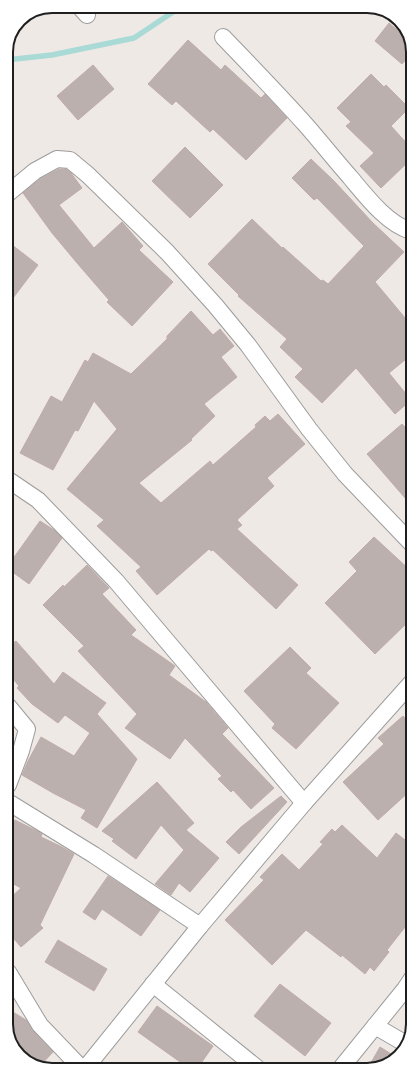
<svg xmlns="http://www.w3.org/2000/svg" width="419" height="1076" font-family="Lato,sans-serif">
	<rect width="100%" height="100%" fill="#efe9e6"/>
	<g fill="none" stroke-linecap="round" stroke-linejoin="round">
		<path stroke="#a9dad6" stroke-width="5.5" d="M 6,60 L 52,55 L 134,38 L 182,6"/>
	</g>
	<g fill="#bcb0af" stroke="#c0aca9">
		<path d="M 389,23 L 411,42 L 411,54 L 402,64 L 375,41 Z"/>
		<path d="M 188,40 L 221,70 L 225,65 L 261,98 L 265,94 L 287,118 L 246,160 L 213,129 L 210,132 L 176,101 L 172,105 L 148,84 Z"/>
		<path d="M 93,65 L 114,89 L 78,120 L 57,96 Z"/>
		<path d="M 371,74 L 384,87 L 386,85 L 409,108 L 391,126 L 411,148 L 411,159 L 381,188 L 360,166 L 374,153 L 346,126 L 351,122 L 337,108 Z"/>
		<path d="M 185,147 L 223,185 L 190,218 L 152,181 Z"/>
		<path d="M 311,159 L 334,181 L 373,223 L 404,252 L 375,282 L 411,325 L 411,355 L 389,373 L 411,400 L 395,414 L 356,368 L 322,403 L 295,377 L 303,369 L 280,347 L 287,339 L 238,296 L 239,295 L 208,264 L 252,219 L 282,248 L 283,247 L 321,281 L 323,280 L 328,284 L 364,246 L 317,198 L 314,200 L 292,178 Z"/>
		<path d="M 59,169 L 66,169 L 71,173 L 82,188 L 59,205 L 94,248 L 122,222 L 143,246 L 139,250 L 173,282 L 132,326 L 107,302 L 109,300 L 77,263 L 52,233 L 23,193 L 40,179 Z"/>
		<path d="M 7,241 L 38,265 L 7,306 Z"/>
		<path d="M 191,311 L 213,335 L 220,329 L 234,346 L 221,357 L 237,377 L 204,404 L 215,416 L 191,439 L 192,440 L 139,483 L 161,503 L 210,461 L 213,465 L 256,427 L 255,425 L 265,416 L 270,421 L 278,414 L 305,444 L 267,478 L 274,486 L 237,520 L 242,525 L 237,529 L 298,585 L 276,609 L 213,550 L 211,551 L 209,549 L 157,595 L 136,571 L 141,567 L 97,526 L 104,520 L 67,489 L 117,429 L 94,401 L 78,431 L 75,430 L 53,470 L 20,453 L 51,396 L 62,402 L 85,360 L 88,362 L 93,353 L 131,374 L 167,339 L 167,336 Z"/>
		<path d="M 402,424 L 412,434 L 412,506 L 367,454 Z"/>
		<path d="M 40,521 L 54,530 L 62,538 L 29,584 L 7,568 L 7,567 Z"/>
		<path d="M 374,537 L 412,572 L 412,618 L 375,654 L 325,603 L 357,571 L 349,562 Z"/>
		<path d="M 87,565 L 109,588 L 102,594 L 136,630 L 131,635 L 175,666 L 169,675 L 206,702 L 228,728 L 222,734 L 274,788 L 251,809 L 233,790 L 231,792 L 218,779 L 222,776 L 185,738 L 170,759 L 125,728 L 137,714 L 78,651 L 84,646 L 43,605 L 63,585 L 64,587 Z"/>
		<path d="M 16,641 L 54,684 L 63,672 L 106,703 L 97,714 L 137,759 L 97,828 L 81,818 L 86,810 L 53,793 L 22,775 L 28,761 L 41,737 L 74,756 L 90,733 L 65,715 L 58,723 L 32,704 L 17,688 L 19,686 L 8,673 L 7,648 Z"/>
		<path d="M 290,647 L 311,668 L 306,673 L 339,703 L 296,749 L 272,728 L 275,724 L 244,691 Z"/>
		<path d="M 403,716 L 412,726 L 412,789 L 378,820 L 343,782 L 384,744 L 378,738 Z"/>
		<path d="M 157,782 L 194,823 L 186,830 L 219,858 L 190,892 L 179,883 L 171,895 L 155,884 L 184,850 L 161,825 L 136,859 L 112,841 L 114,839 L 102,831 Z"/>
		<path d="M 281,796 L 287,802 L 239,854 L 226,842 L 241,827 Z"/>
		<path d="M 15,820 L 39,832 L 42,834 L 41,837 L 62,847 L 74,854 L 40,925 L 43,928 L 21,947 L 8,932 L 8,900 L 21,888 L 8,881 L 8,835 Z"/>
		<path d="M 342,825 L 377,858 L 396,833 L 413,846 L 413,917 L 387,950 L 389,952 L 374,971 L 370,967 L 365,974 L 342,955 L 341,957 L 306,930 L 272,965 L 225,920 L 264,880 L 260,877 L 282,854 L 299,870 L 323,844 L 320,842 L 332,829 L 335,832 Z"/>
		<path d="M 108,876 L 160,910 L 141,936 L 102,909 L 95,920 L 83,912 Z"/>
		<path d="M 58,940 L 107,969 L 94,991 L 45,962 Z"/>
		<path d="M 280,984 L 331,1023 L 305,1056 L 254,1016 Z"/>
		<path d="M 157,1006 L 213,1046 L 197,1069 L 190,1069 L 138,1032 Z"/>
		<path d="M 8,1009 L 26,1020 L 33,1031 L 53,1052 L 40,1066 L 24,1060 L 8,1038 Z"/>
		<path d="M 380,1047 L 396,1057 L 381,1068 L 368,1068 Z"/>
	</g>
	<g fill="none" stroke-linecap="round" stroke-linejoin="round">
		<g stroke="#9c9c9c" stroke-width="18">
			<g id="street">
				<path d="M 79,6 L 87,15"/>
				<path d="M 223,37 C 251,66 278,94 305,124 C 320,141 335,160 350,177 C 366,196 387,224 411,231"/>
				<path d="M 6,195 L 35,171 L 57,159 L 70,160 L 88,175 L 167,252 L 215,305 L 248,345 L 309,429 L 345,474 L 412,544"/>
				<path d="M 7,479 L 38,500 L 116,581 L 304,803"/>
				<path d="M 8,706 L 27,729 L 21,751 L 8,785"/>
				<path d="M 8,802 L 94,855 L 200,926"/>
				<path d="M 8,972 L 40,1025 L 83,1070"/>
				<path d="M 153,984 L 257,1068"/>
				<path d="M 375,1026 L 406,1044"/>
				<path d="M 341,1068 L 405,989 L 413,977"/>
				<path d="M 84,1070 L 200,926 L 304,803 L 412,682"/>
			</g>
		</g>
		<use href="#street" stroke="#fff" stroke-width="16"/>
	</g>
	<path d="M0 0H419V1076H0ZM52 13H367A39 39 0 0 1 406 52V1024A39 39 0 0 1 367 1063H52A39 39 0 0 1 13 1024V52A39 39 0 0 1 52 13Z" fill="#fff" fill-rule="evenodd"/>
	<path fill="none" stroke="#1f1f1f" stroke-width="2" d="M52 13H367A39 39 0 0 1 406 52V1024A39 39 0 0 1 367 1063H52A39 39 0 0 1 13 1024V52A39 39 0 0 1 52 13Z"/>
</svg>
